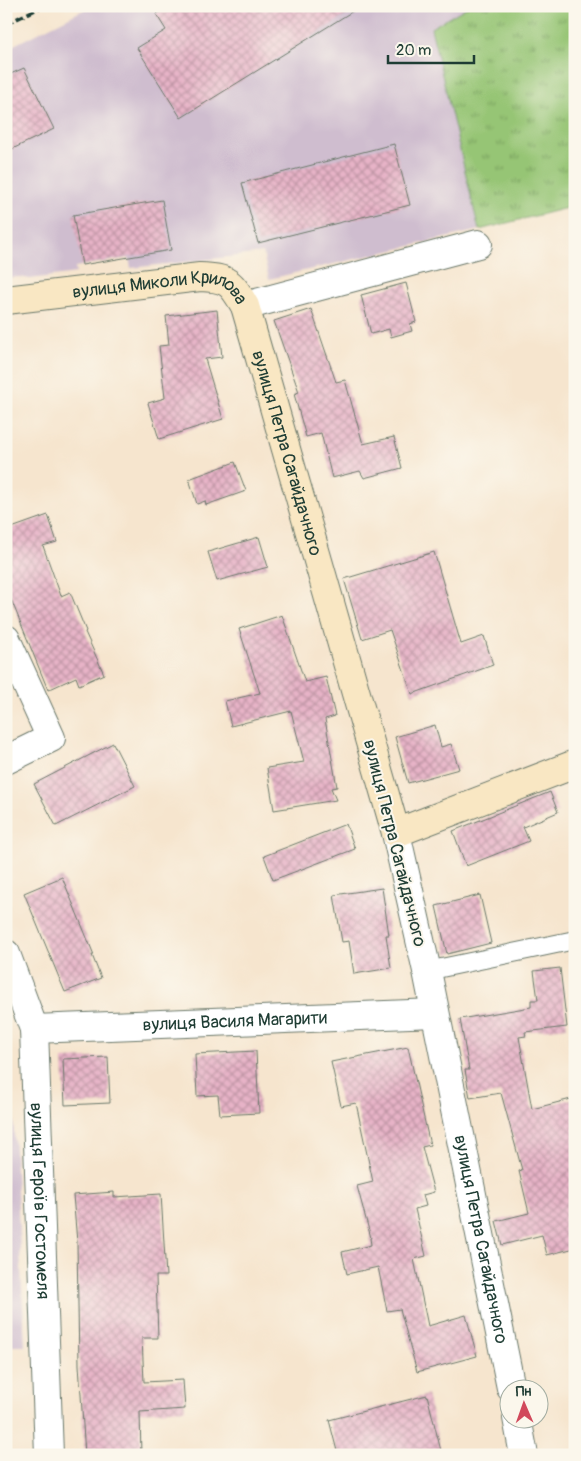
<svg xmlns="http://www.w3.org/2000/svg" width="581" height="1461" font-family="Pangolin,sans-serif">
	<defs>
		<pattern id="grass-tufts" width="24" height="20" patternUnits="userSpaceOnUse" patternTransform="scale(1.25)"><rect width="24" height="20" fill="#96c574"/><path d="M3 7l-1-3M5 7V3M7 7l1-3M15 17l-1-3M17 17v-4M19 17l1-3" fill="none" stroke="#7aa160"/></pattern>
		<pattern id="building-cross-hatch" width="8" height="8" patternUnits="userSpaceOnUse" patternTransform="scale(1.25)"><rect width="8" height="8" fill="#e7b3c7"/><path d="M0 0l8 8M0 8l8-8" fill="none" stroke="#bb93a2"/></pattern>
	</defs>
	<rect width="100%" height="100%" fill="#fbf7ec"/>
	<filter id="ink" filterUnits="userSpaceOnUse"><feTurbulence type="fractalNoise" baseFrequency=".02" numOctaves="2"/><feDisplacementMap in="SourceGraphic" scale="10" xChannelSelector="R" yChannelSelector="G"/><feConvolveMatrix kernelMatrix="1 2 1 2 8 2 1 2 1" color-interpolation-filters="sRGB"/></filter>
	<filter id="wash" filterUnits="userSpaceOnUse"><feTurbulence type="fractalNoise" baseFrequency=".0096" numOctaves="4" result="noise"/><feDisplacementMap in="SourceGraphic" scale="20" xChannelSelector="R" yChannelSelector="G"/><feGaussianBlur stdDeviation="1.12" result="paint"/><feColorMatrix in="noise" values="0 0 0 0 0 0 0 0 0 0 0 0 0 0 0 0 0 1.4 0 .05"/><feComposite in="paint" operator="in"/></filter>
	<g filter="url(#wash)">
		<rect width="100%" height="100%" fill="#f6e5ce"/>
		<g fill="#cfbdcf">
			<path d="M 91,6 L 469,6 L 431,28 L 479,230 L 269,279 L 263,253 L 131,268 L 129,258 L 75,267 L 76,273 L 30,279 L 20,277 L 6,278 L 6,49 Z"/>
			<path d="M 9,1034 L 25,1346 L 6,1346 L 6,1035 Z"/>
		</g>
		<path fill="url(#grass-tufts)" stroke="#5a8154" d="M 469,6 L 575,6 L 575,206 L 479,230 L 431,28 Z"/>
		<g id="blocks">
			<g fill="url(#building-cross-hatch)">
				<path d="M 169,6 L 361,6 L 181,118 L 137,48 L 166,30 L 156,14 Z"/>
				<path d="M 24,68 L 54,129 L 6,152 L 6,76 Z"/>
				<path d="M 394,144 L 410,205 L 258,243 L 242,183 Z"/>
				<path d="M 162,200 L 171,250 L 82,265 L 73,215 Z"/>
				<path d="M 406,283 L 416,322 L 410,324 L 412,331 L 391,337 L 389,329 L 371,334 L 361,295 Z"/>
				<path d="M 311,309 L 336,382 L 345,380 L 363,444 L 394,437 L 402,468 L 364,478 L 360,471 L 332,478 L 321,433 L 306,437 L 294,394 L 299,392 L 274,321 Z"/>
				<path d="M 217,310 L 222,357 L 205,359 L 223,419 L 159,439 L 148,403 L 165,398 L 159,346 L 169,345 L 166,316 Z"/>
				<path d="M 235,462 L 246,491 L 206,505 L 205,501 L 197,504 L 189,479 Z"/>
				<path d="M 48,515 L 57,542 L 43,546 L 61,596 L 70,592 L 86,631 L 85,632 L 104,674 L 79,685 L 76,677 L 48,690 L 6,587 L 6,530 Z"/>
				<path d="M 259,537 L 268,567 L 217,581 L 208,552 Z"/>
				<path d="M 434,552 L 461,644 L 484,636 L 493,665 L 412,694 L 390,630 L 362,639 L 344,579 Z"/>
				<path d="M 282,615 L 305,682 L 326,677 L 335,716 L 325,719 L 337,787 L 331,788 L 336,800 L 274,810 L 267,768 L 304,762 L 291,711 L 231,726 L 225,701 L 260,693 L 239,629 Z"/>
				<path d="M 435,725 L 441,747 L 451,744 L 459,769 L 408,783 L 395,737 Z"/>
				<path d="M 113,743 L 135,786 L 56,826 L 34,784 Z"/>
				<path d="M 550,792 L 558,812 L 523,827 L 529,841 L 466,866 L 453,831 Z"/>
				<path d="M 346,824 L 355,849 L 273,880 L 264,856 Z"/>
				<path d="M 62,877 L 94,955 L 92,955 L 101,978 L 65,992 L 24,893 Z"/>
				<path d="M 382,888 L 389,935 L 386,935 L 391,968 L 354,974 L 349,941 L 342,942 L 334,895 Z"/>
				<path d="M 480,895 L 491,943 L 447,954 L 436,906 Z"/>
				<path d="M 560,968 L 567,1027 L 525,1032 L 526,1036 L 519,1037 L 532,1109 L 575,1098 L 575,1248 L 547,1255 L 542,1235 L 502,1245 L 496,1221 L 529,1213 L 519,1171 L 522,1170 L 501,1093 L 470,1098 L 465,1070 L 469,1070 L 460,1019 L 531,1007 L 531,1000 L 538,1000 L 534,971 Z"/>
				<path d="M 408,1047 L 430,1145 L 422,1147 L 434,1192 L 423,1195 L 426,1206 L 415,1209 L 426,1256 L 414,1259 L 428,1326 L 466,1315 L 477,1356 L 417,1372 L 400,1309 L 387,1311 L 378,1267 L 347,1274 L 342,1252 L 371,1245 L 370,1238 L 371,1238 L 357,1186 L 373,1182 L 356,1103 L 341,1106 L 331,1062 Z"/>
				<path d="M 256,1051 L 259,1113 L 220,1115 L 218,1095 L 197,1096 L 195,1054 Z"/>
				<path d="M 108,1057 L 110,1103 L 65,1105 L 63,1059 Z"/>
				<path d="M 114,1192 L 114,1197 L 161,1194 L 166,1276 L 156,1276 L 158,1338 L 142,1338 L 144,1382 L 183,1380 L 185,1409 L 140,1412 L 141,1455 L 85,1455 L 79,1365 L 77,1242 L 73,1195 Z"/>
				<path d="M 427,1395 L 442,1455 L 338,1455 L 329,1420 Z"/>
			</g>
		</g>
	</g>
	<g filter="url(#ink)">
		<use href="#blocks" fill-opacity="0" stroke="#6a786a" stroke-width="1"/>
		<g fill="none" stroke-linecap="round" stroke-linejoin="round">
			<g stroke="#6a786a" stroke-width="20">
				<path id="lane" d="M 427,971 L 575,940"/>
			</g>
			<g stroke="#6a786a" stroke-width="30">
				<g id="street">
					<path d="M 245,306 L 478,244"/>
					<path d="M 6,639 L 51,738 L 6,760"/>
					<path id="s1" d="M 396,833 L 427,971 L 511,1388"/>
					<path id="s2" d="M 6,954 L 34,1029 L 49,1455"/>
					<path id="s3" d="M 34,1029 L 435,1013"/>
					<path d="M 517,1418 L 524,1455"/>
				</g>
			</g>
			<g stroke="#6a786a" stroke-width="30">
				<g id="secondary">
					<path id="s4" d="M 6,300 L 200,277 C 228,278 231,282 245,306 L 396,833 L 575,764"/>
				</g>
			</g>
			<use href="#lane" stroke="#fff" stroke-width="18"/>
			<use href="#street" stroke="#fff" stroke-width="28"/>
			<use href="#secondary" stroke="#f9e7c3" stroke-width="28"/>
			<path stroke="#1f3d34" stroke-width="4" stroke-dasharray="8 4" stroke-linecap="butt" d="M 6,24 L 43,6"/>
		</g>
	</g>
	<g text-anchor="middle" stroke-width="4" stroke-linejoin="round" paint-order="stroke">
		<g font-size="18" fill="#1f3d34" stroke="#fbf7ec">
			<text dy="6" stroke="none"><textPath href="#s4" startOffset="158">вулиця Миколи Крилова</textPath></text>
			<text dy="6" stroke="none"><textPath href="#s4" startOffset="406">вулиця Петра Сагайдачного</textPath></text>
			<text transform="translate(395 843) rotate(76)" y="6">вулиця Петра Сагайдачного</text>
			<text dy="6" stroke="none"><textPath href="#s3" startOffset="201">вулиця Василя Магарити</textPath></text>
			<text dy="6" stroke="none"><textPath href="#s2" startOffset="252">вулиця Героїв Гостомеля</textPath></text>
			<text dy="6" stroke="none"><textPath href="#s1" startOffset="415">вулиця Петра Сагайдачного</textPath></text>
		</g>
	</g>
	<rect width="581" height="1461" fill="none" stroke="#fbf7ec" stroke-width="25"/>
	<g transform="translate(524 1404) rotate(358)"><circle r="24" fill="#fbf7ec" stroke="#a3ada2"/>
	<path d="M0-4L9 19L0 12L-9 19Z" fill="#d1495b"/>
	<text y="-8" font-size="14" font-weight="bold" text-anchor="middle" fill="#1f3d34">Пн</text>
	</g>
	<path d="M388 55v8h86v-8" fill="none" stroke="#1f3d34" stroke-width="2.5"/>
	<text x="396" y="55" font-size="15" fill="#1f3d34" stroke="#fbf7ec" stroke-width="4" paint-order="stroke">20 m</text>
</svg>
